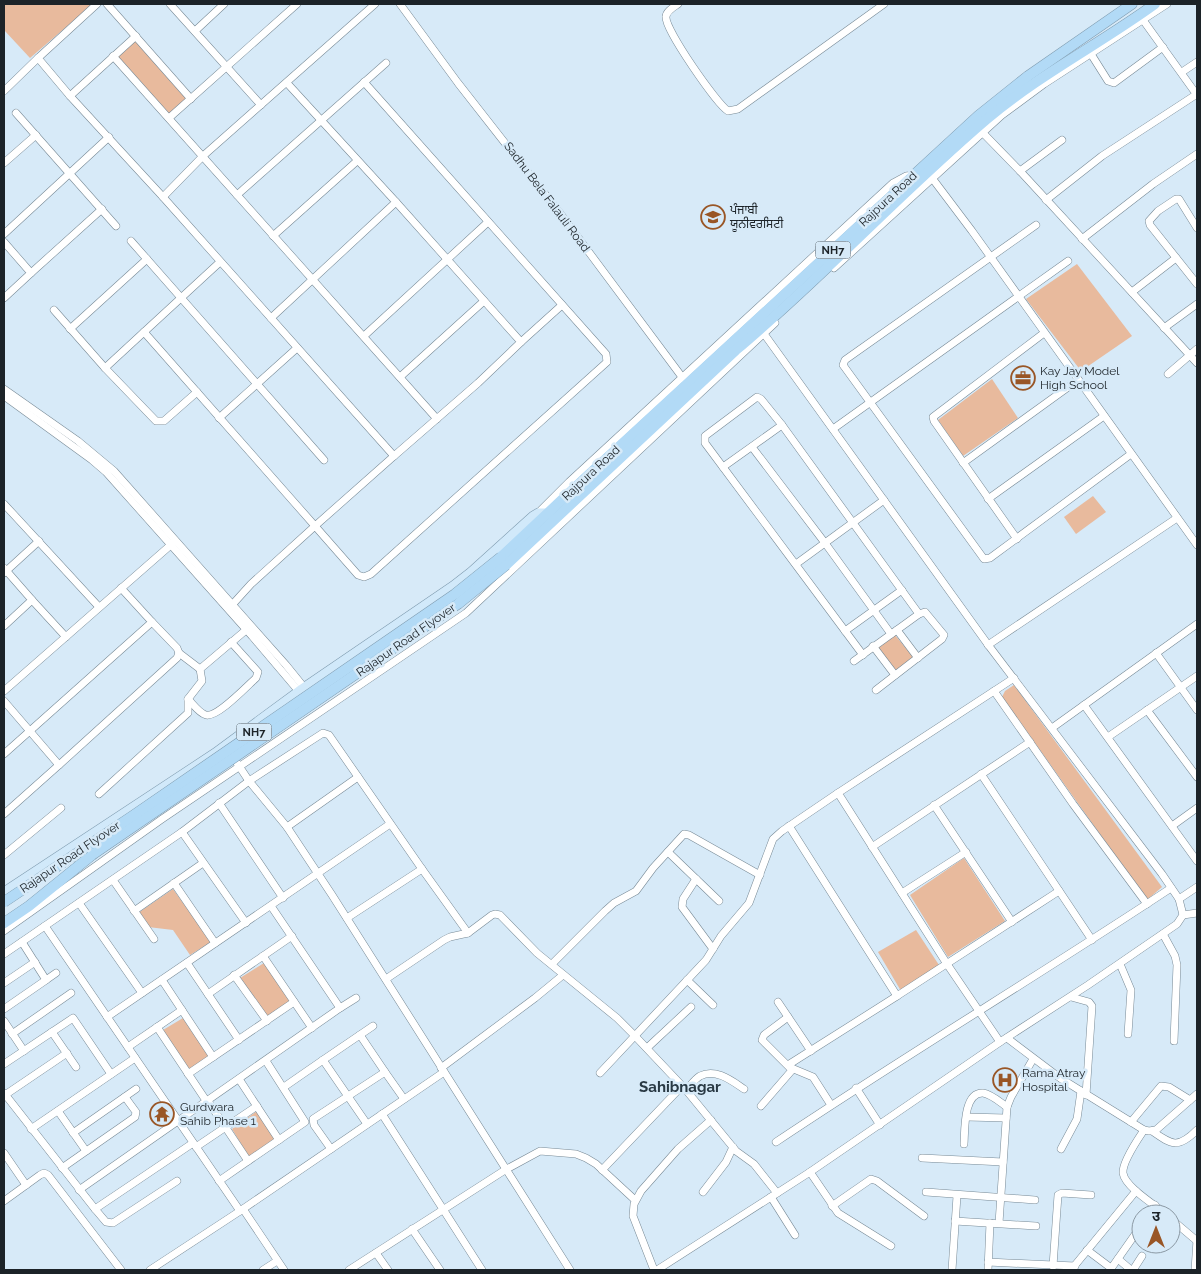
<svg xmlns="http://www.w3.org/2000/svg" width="1201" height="1274" font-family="Raleway,'Noto Sans Devanagari','Noto Sans Gurmukhi',sans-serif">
	<rect width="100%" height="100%" fill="#d7eaf8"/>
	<g fill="#e8ba9d">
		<path d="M 4,4 L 93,4 L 30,58 L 4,30 Z"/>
		<path d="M 136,39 L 187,99 L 169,114 L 116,56 Z"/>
		<path d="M 1077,264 L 1132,336 L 1081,371 L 1026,299 Z"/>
		<path d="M 992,379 L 1018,418 L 963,456 L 938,420 Z"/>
		<path d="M 1093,496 L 1106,512 L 1076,534 L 1064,517 Z"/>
		<path d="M 895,635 L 914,658 L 897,671 L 894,671 L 877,648 Z"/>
		<path d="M 1014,685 L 1162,887 L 1147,900 L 1002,697 L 1005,691 Z"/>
		<path d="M 964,858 L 1005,921 L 948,957 L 910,895 Z"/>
		<path d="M 173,889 L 211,942 L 190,955 L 173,930 L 148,927 L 138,913 Z"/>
		<path d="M 916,930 L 939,965 L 901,991 L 878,952 Z"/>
		<path d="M 264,963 L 292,1001 L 267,1018 L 240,978 Z"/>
		<path d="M 183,1018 L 211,1057 L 190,1071 L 163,1030 Z"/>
		<path d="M 257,1111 L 276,1140 L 249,1157 L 232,1129 Z"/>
	</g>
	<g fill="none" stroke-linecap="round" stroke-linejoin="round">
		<g stroke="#788a96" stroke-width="8">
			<g id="minor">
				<path d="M 97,4 L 38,58 L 70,96 L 163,197 L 203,156 L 375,4"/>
				<path d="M 107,4 L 191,99"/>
				<path d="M 170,4 L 261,105"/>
				<path d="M 400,4 L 458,83 L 559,212 L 685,381"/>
				<path d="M 678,4 C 674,7 666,11 666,17 C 665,30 717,104 728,111 L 738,109 L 884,4"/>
				<path d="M 1143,20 L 1197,95"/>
				<path d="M 195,31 L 224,4"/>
				<path d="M 1091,54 L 1108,81 L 1114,83 L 1163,47"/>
				<path d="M 113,56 L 437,419"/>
				<path d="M 1182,72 L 1197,62"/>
				<path d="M 4,91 L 38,58"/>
				<path d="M 70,96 L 136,36"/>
				<path d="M 16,113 L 116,226"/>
				<path d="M 169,118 L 297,4"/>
				<path d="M 982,132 L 1020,171 L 1197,363"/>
				<path d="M 4,163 L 36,135"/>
				<path d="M 1020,171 L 1062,140"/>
				<path d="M 932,178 L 972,231 L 1197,545"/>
				<path d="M 237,195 L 386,63"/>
				<path d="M 163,197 L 394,456 L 315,526 L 144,332 L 220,262"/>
				<path d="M 1046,200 L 1102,156 L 1197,94"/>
				<path d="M 1036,225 L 845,360 L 843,365 L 984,559 L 990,558 L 1131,454"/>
				<path d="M 1197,228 L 1179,199 L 1176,199 L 1158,211 L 1149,221 L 1150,225 L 1197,284"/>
				<path d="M 4,234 L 109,137"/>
				<path d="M 273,236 L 357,161"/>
				<path d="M 1082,239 L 1153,184 L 1197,154"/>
				<path d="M 131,241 L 324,460"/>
				<path d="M 4,242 L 31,273 L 4,298"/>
				<path d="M 834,268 L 1002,115 L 1044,84 L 1167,4"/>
				<path d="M 31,273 L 102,209"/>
				<path d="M 1132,292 L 1176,258"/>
				<path d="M 54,310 L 105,368 L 156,421 L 164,421 L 197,392"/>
				<path d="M 271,318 L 396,202 L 287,83"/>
				<path d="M 1164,328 L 1197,304"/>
				<path d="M 70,329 L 147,259"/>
				<path d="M 364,336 L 488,222"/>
				<path d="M 521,342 L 562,305"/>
				<path d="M 105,368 L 144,332"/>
				<path d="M 1168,374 L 1197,349"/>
				<path d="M 400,377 L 484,301"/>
				<path d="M 4,389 L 78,441 L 114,471 L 286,665 L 307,691"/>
				<path d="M 4,396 L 92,460 L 106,472 L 252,636 L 302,695"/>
				<path d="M 219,418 L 297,348"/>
				<path d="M 833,429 L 1068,261"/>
				<path d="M 752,447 L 825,543 L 891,634"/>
				<path d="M 394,456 L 478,383 L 521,342 L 396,202"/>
				<path d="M 963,463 L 1078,380"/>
				<path d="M 723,467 L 782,425"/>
				<path d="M 988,499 L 1104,416"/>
				<path d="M 4,504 L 99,607"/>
				<path d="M 538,513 L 569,482 L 893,183 L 906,176 L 913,175"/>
				<path d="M 1017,539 L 934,421 L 933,417 L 1044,333"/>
				<path d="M 796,564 L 884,500"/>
				<path d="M 4,568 L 32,600 L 4,626"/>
				<path d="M 4,573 L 39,541"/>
				<path d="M 32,600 L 66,637"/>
				<path d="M 232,605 L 251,584 L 315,526 L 358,575 L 364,577 L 371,574 L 607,362 L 606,354 L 364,82"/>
				<path d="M 897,630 L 918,658"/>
				<path d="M 845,631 L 902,590"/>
				<path d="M 988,645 L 1177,518"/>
				<path d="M 873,646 L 895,675"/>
				<path d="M 179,653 L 200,669"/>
				<path d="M 1156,653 L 1197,710"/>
				<path d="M 863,655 L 705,443 L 705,436 L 757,397 L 761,399 L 782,425 L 919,614 L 925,612 L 944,635 L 942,639 L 876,690"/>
				<path d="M 854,661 L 919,614"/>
				<path d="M 4,691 L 173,543"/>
				<path d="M 994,691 L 1073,804 L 1147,904"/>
				<path d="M 188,699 C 193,704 199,713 206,715 C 217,718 247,686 256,678 L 258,672 L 231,642"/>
				<path d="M 4,701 L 59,765 L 4,814"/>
				<path d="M 1084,705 L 1197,861"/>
				<path d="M 1147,710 L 1197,777"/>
				<path d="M 1052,728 L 1197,624"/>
				<path d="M 1108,737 L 1197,676"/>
				<path d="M 4,754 L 152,622 L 121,588"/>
				<path d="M 237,763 L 249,781 L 287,827 L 332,895 L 570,1270"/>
				<path d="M 59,765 L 177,658 L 179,653 L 177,648 L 152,622"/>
				<path d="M 981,774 L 1092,940"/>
				<path d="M 99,794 L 188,713 L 188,699 L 202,681 L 200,669 L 246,630"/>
				<path d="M 219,803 L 283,898"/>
				<path d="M 934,805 L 1012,922"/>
				<path d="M 789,826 L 897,996 L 1059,891"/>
				<path d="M 1172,826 L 1197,808"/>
				<path d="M 287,827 L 358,777"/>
				<path d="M 182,832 L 246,923"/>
				<path d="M 872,847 L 1030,742"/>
				<path d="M 668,852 L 719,901"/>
				<path d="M 4,855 L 61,808"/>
				<path d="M 696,879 L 683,899 L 682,907 L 713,949"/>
				<path d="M 113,880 L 154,939"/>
				<path d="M 174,883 L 215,943"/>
				<path d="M 902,893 L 966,852"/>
				<path d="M 1179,899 L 1197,887"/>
				<path d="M 79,903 L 142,993"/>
				<path d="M 134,911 L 203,863"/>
				<path d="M 1183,915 L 1197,913"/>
				<path d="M 347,918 L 422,869"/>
				<path d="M 45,926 L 240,1211"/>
				<path d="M 4,931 L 162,819 L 466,613 L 775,323"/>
				<path d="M 1163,934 L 1175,956 L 1177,965 L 1174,1041"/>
				<path d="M 4,954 L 182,832 L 249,781 L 323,733 L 329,735 L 422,869 L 468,933"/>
				<path d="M 263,956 L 312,1028"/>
				<path d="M 187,963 L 239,1040"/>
				<path d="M 552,964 L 605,911 L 614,903 L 636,891 L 653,868 L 684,834 L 689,835 L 760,875"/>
				<path d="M 1120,964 L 1131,990 L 1128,1034"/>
				<path d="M 234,975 L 267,1021"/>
				<path d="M 386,979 L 444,940 L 450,937 L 468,933 L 492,915 L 495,914 L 500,915 L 537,953 L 617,1018 L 635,1036 L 686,1090 L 736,1151 L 754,1164 L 777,1193"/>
				<path d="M 46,980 L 56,973"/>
				<path d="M 162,980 L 213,1057"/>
				<path d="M 687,980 L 713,1005"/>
				<path d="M 4,983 L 35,962"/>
				<path d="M 208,994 L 292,936"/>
				<path d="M 1071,997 L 1089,1002 L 1092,1006 L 1086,1095"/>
				<path d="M 778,1002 L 811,1051"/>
				<path d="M 340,1008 L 356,998"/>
				<path d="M 4,1009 L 46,980 L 22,942"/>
				<path d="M 107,1017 L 390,824"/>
				<path d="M 788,1017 L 764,1035 L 762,1040 L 789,1067 L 813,1077 L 831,1105"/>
				<path d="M 4,1021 L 24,1051"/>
				<path d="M 157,1027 L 207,1102"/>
				<path d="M 52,1032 L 76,1067"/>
				<path d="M 12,1034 L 71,993"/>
				<path d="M 360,1035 L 385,1072"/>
				<path d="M 1007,1038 L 1060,1078 L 1144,1130 L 1149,1131 L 1156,1130 L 1197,1094"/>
				<path d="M 1000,1042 L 947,964 L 838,793 L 1014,678"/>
				<path d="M 128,1047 L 182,1010"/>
				<path d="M 647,1048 L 691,1007"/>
				<path d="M 323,1060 L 373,1026"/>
				<path d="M 4,1064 L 73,1018 L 111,1074"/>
				<path d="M 788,1065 L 897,996"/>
				<path d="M 441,1068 L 535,998 L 563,975"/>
				<path d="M 600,1073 L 706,960 L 721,936 L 749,903 L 773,839 L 782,831 L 838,793"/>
				<path d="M 188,1074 L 294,1002"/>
				<path d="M 239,1079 L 279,1140"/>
				<path d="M 284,1087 L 323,1060 L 367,1124"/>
				<path d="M 856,1088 L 880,1125"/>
				<path d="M 686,1090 C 690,1086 695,1079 700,1076 C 716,1068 732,1081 744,1089"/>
				<path d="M 4,1093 L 95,1209 L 193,1143"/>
				<path d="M 5,1095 L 67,1053"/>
				<path d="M 208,1101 L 248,1161"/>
				<path d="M 761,1106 L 793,1069"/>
				<path d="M 58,1111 L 86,1151"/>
				<path d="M 382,1114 L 482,1270"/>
				<path d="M 967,1117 L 1006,1118"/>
				<path d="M 1131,1122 L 1161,1086 L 1169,1087 L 1190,1100"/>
				<path d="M 31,1129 L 135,1058"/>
				<path d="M 1144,1130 C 1138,1139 1122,1162 1123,1173 C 1125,1187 1155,1205 1166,1214"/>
				<path d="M 1152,1131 C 1172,1145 1178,1149 1197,1130"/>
				<path d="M 73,1133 L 136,1089"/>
				<path d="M 776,1142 C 906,1055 1041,974 1171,888"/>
				<path d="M 964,1144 C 965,1131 963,1092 983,1093 C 991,1094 1000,1102 1007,1107"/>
				<path d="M 196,1147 L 257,1106"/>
				<path d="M 331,1149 L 314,1125 L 313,1119 L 385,1072 L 404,1099"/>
				<path d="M 1061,1149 L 1077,1119 L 1081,1091"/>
				<path d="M 4,1153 L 26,1185"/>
				<path d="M 922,1158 L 1003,1162"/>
				<path d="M 62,1168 L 135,1117 L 136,1112 L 125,1097"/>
				<path d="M 602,1170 L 682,1086"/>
				<path d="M 810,1172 L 838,1213 L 891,1246"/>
				<path d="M 219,1181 L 305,1122 L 266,1061"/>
				<path d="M 79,1190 L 340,1008 L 271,906"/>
				<path d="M 703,1192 L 726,1162 L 733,1147"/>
				<path d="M 926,1192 L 1035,1200"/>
				<path d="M 771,1197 L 795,1235"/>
				<path d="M 4,1201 L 40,1175 L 44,1173 L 48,1175 L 121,1270"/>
				<path d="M 832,1206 L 871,1179 L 877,1181 L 924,1216"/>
				<path d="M 95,1209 L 106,1222 L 113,1223 L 177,1181"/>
				<path d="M 243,1209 L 284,1270"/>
				<path d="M 1149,1214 L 1155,1205"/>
				<path d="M 1171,1219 L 1197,1241"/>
				<path d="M 955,1221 L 1036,1226"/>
				<path d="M 999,1223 L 1007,1107 L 1011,1097 L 1033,1059"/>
				<path d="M 412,1229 L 440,1270"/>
				<path d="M 1087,1250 L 1111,1268"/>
				<path d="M 376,1253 L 388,1270"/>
				<path d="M 1118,1259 L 1131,1270"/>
				<path d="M 988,1262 L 1075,1266"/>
				<path d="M 1053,1266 L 1058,1195 L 1062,1193 L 1091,1195"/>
				<path d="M 150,1270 L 240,1211 L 444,1072"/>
				<path d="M 263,1270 L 277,1261"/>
				<path d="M 349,1270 L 505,1170 L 540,1151 L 576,1154 L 586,1158 L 596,1164 L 635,1200"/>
				<path d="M 654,1270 L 633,1216 L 634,1204 L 641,1191 L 678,1149 L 711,1120"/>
				<path d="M 657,1270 L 810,1172 L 1000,1042 L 1088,985 L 1177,924 L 1183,915 L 1179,899 L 1162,874 L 989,646 L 762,331"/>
				<path d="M 952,1270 L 957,1196"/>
				<path d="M 988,1270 L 990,1223"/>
				<path d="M 1071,1270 L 1136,1191"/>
				<path d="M 1110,1270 L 1141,1226"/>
				<path d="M 1133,1270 L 1142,1256"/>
				<path d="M 1195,1270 L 1197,1240"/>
			</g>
		</g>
		<g stroke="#7e9aae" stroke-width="10">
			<path id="major" d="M 4,892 L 215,753 L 299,691 L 453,586 L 471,572 L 533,516 L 538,513 L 549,513"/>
		</g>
		<g stroke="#7e9aae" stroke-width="11">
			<g id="highway">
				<path d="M 501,557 L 584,479 L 978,116 L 1028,76 L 1132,4"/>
				<path d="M 506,565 L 736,350 C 823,277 900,193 987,119 C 1039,75 1100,44 1155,4"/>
				<path d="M 4,923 L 29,906 L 92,855"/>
			</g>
		</g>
		<use href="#minor" stroke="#fff" stroke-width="7"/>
		<use href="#major" stroke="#d1e9fa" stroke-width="9"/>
		<use href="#highway" stroke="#b2daf6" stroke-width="10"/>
		<g stroke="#7e9aae" stroke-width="11" stroke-linecap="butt">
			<g id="highway-bridge">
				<path d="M 92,855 L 458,604 L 506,565"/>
				<path d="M 4,902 L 134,815 L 455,594 L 501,557"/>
			</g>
		</g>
		<use href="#highway-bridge" stroke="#b2daf6" stroke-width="10"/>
	</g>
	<defs>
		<g id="university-ring" transform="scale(1.25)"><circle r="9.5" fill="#d7eaf8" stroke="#995626" stroke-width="1.5"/><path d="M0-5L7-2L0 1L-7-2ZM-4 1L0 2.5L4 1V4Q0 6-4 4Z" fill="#995626"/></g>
		<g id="office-ring" transform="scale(1.25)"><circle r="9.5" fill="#d7eaf8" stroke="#995626" stroke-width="1.5"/><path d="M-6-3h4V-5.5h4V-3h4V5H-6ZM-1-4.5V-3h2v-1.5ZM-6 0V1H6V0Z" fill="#995626"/></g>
		<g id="hospital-ring" transform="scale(1.25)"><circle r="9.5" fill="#d7eaf8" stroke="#995626" stroke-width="1.5"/><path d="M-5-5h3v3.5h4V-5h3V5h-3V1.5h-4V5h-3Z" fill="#995626"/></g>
		<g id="temple-ring" transform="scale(1.25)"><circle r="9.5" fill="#d7eaf8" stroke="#995626" stroke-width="1.5"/><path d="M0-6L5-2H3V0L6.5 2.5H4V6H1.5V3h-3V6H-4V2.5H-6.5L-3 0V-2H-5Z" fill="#995626"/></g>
	</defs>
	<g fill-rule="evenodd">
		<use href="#university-ring" x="713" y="217"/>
		<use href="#office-ring" x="1023" y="378"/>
		<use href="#hospital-ring" x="1005" y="1080"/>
		<use href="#temple-ring" x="162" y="1114"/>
	</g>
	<g text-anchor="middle" stroke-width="5" stroke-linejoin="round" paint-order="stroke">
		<g fill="#d7eaf8" stroke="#545f66" stroke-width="1">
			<rect x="815.5" y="241.5" width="35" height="17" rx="4"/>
			<rect x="236.5" y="723.5" width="35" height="17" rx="4"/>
		</g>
		<g font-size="11" font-weight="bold" fill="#1c2328">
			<text x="833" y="254">NH7</text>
			<text x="254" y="736">NH7</text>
		</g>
		<g font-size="12" fill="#1c2328" stroke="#d7eaf8">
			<text transform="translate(547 197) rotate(53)" y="4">Sadhu Bela Falauli Road</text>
			<text transform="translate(888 199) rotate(-43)" y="4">Rajpura Road</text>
			<text transform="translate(591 473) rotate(-43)" y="4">Rajpura Road</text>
			<text transform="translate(406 640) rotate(-35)" y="4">Rajapur Road Flyover</text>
			<text transform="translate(70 857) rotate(-34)" y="4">Rajapur Road Flyover</text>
		</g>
		<g font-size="12" fill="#1c2328" stroke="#d7eaf8" text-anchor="start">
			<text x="730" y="214">ਪੰਜਾਬੀ<tspan x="730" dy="14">ਯੂਨੀਵਰਸਿਟੀ</tspan></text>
			<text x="1040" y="375">Kay Jay Model<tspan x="1040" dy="14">High School</tspan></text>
			<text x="1022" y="1077">Rama Atray<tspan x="1022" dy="14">Hospital</tspan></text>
			<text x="180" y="1111">Gurdwara<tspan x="180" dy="14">Sahib Phase 1</tspan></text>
		</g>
		<g font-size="15" font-weight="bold" fill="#293944" stroke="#d7eaf8">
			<text x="680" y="1092">Sahibnagar</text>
		</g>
	</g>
	<rect width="1201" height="1274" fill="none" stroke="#1c2328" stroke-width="10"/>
	<g transform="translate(1156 1229)"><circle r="24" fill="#d7eaf8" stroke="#8c9aa5"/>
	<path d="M0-4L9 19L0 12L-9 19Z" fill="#995626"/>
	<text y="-8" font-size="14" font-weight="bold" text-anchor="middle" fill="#1c2328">उ</text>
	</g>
</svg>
